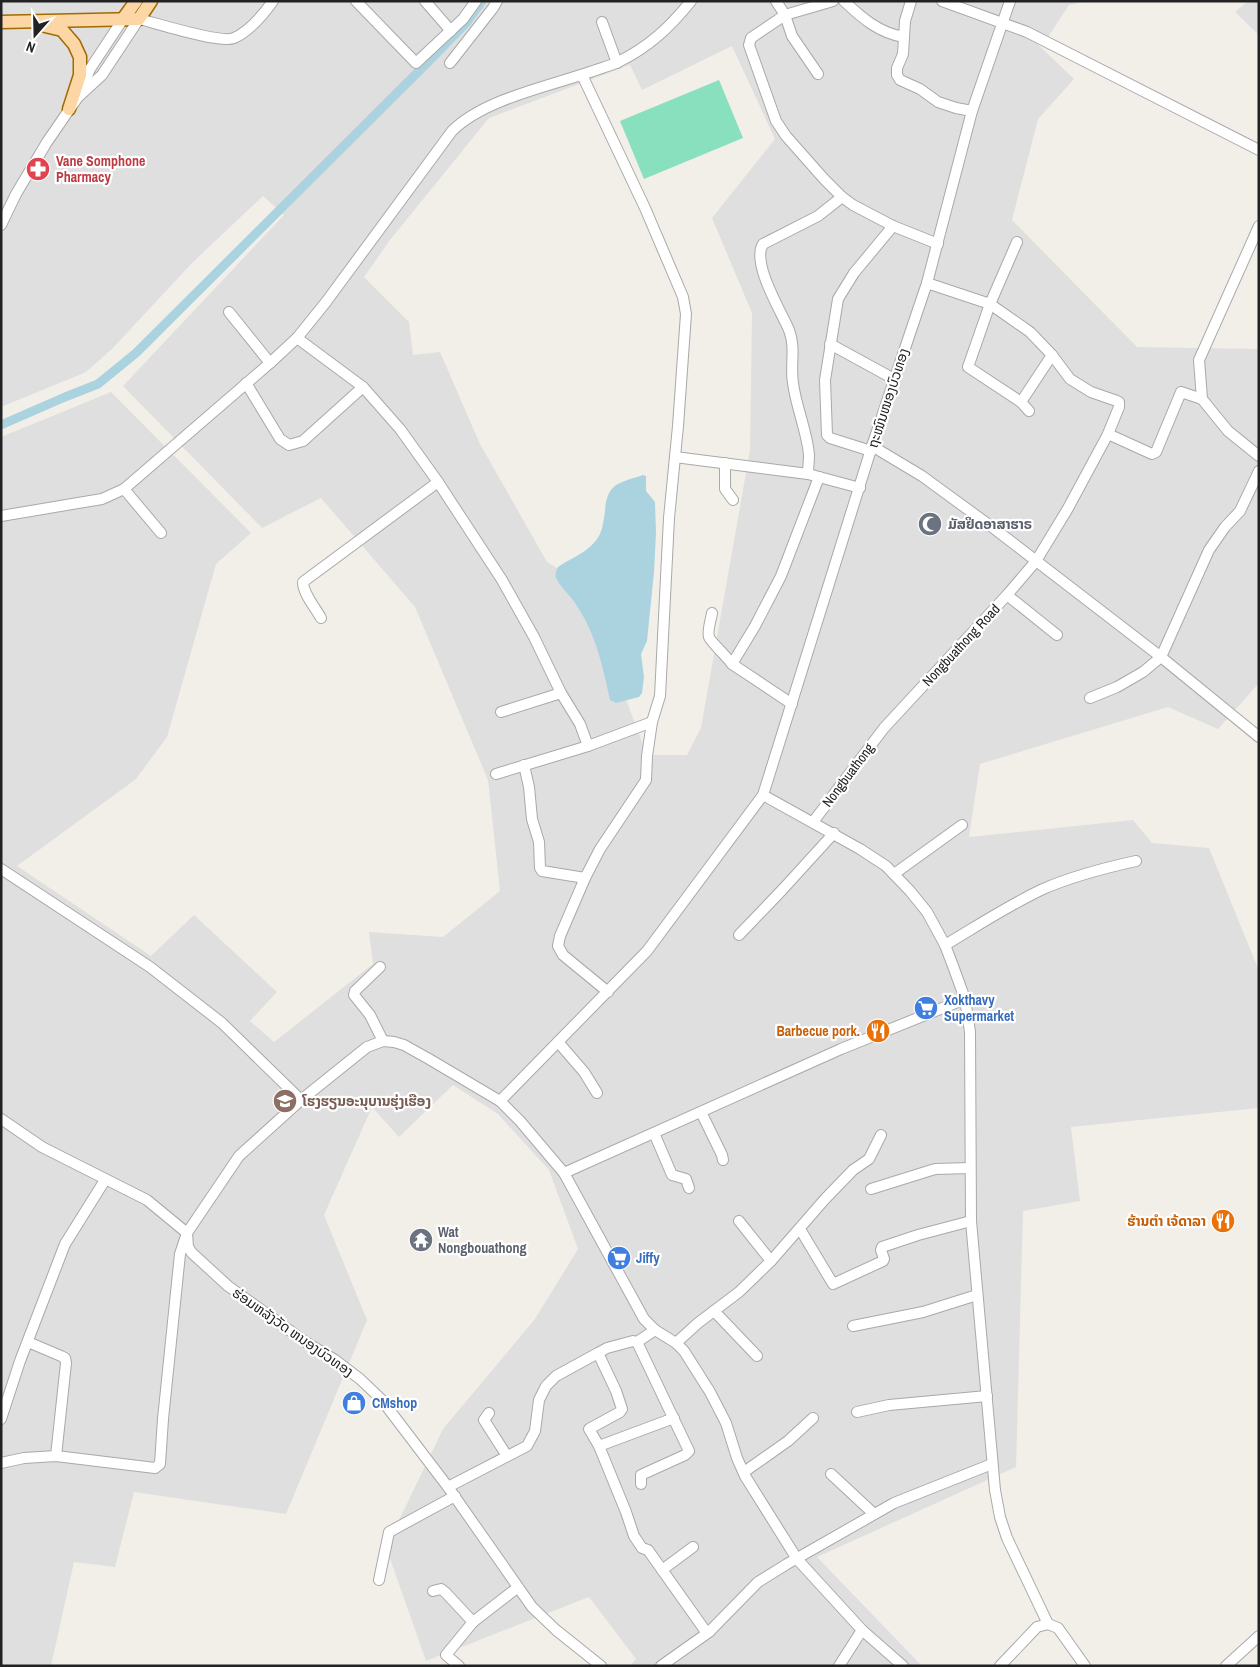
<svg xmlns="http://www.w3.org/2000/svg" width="1260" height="1667" font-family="'Archivo Narrow','Noto Sans Lao',sans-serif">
	<rect width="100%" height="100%" fill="#f2efe9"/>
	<g fill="#e0dfdf" fill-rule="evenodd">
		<path d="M 1,1 L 948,1 L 1025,32 L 1074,79 L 1038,119 L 1012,220 L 1137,347 L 1259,349 L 1259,683 L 1218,729 L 1168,707 L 980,764 L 969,837 L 1133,820 L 1152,843 L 1209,848 L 1259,971 L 1259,1108 L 1071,1127 L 1080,1201 L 1023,1211 L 1016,1467 L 817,1557 L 922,1666 L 630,1666 L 636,1659 L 589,1597 L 426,1661 L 386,1547 L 443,1429 L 535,1319 L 578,1249 L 549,1170 L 498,1114 L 453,1085 L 399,1137 L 372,1107 L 324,1215 L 367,1320 L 286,1514 L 134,1492 L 115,1567 L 74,1562 L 51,1666 L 1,1666 L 1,437 L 111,392 L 251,533 L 216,564 L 167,737 L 136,779 L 17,866 L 151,956 L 194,915 L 277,992 L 250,1021 L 274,1042 L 373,964 L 369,932 L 443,937 L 500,891 L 488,780 L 415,607 L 321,498 L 262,528 L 123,386 L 284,215 L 263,196 L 191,264 L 113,348 L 86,372 L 1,407 ZM 732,46 L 775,139 L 712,218 L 752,313 L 750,450 L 701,728 L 687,755 L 647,755 L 582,583 L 547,562 L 480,444 L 440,352 L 413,355 L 409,322 L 364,277 L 390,240 L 489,118 L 630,65 L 642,90 Z"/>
		<path d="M 953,1 L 1087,1 L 1069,5 L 1048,37 Z"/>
		<path d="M 1248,1 L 1259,1 L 1259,35 L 1235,12 Z"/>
	</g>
	<path fill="#88e0be" d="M 719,80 L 743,138 L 644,179 L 620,121 Z"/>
	<path fill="#aad3df" d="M 643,475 L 646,476 L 646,491 L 655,502 L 656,533 L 654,572 L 647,641 L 641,654 L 644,677 L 642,693 L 639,697 L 616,703 L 610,700 C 603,667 596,635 577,606 C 572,597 561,588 556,578 C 555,575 556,571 558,567 C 572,557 591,552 600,534 C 603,527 604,518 605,511 C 607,483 619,483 643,475 Z"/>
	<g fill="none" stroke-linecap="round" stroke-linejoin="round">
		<path stroke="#aad3df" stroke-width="9" d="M 1,425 L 65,397 L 98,384 L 136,353 L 428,62 L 467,22 L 482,1"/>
		<g stroke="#a9a9a9" stroke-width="12">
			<g id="minor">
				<path d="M 356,1 L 416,63 L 463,19 L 476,1"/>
				<path d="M 425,1 L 451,31"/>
				<path d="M 776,1 L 785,15 L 792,36 L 818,74"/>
				<path d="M 833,1 L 785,15 L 751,38 L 749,45 L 776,121 L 786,136 L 824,179 L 842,197 L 853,205 L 893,226 L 938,244"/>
				<path d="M 844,1 C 862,18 879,33 904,37"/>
				<path d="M 911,1 L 905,21 L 903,54 L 897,68 L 897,75 L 900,80 L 920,89 L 938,102 L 956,108 L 972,111"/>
				<path d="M 942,1 L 1027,32 L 1259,150"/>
				<path d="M 602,22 L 617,63"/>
				<path d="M 450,63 L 493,8 L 497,1"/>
				<path d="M 582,75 L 645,208 L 683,297 L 686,314 L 678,426 L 669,518 L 660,696 L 652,722 L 647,756 L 646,780 L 600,849 L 585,878 L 560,936 L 558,946 L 563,955 L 608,992"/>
				<path d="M 80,94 L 90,69 L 123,19"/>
				<path d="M 1,225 L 16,194 L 47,142 L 78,97 L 102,75 L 139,19 C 156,23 221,44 234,38 C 250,31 263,15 273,1"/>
				<path d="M 1259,226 L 1199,360 L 1202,399 L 1228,431 L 1259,456"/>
				<path d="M 1017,242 L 990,304 L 968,367 L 1021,402 L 1029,411"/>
				<path d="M 229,312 L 270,363"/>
				<path d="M 297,338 L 363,387 L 400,429 L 438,482 L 502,580 L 534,637 L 561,693 L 580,724 L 588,746 L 496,774"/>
				<path d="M 830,344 L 894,379"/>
				<path d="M 246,383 L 280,439 L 289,445 L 303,441 L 363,387"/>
				<path d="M 1021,402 L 1052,355"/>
				<path d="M 1108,434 L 1152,454 L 1156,452 L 1181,392 L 1202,399"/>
				<path d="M 872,446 L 922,476 L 996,530 L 1161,657 L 1259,737"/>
				<path d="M 871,451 L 830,438 L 827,435 L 825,380 L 838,299 L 854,273 L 893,226"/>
				<path d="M 675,457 L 808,474 L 860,488"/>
				<path d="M 725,463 L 725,489 L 733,500"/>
				<path d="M 808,474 C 808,468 809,461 809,455 C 807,431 796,407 793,383 C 790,365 796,348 789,330 C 781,311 751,263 763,244 L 818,216 L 842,197"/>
				<path d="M 124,489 L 161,533"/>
				<path d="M 1,516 L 102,499 L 124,489 L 270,363 L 297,338 L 326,302 L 452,131 C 484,99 550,86 593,71 C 601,68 610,66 618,62 C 649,47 670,27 691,1"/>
				<path d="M 1007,595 L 1057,635"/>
				<path d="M 712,613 C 711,620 707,631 709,637 C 710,641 728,658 732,664 L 792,704"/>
				<path d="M 321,618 C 315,607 303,594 303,582 L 438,482"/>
				<path d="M 732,664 L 755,626 L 781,576 L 819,477"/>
				<path d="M 1090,698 L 1117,687 L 1143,672 L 1161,657 L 1209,550 L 1225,527 L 1240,511 L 1259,471"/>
				<path d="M 501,712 L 561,693"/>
				<path d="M 588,746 L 652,722"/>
				<path d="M 524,765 L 529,787 L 532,819 L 539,842 L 540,868 L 542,871 L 585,878"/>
				<path d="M 763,795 L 860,849 L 886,866 L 910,891 L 927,912 L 945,945 L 953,966 L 965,999 L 970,1032 L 971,1221 L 995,1490 L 1000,1517 L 1007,1538 L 1048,1624 L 1058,1628 L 1085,1666"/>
				<path d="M 813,822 L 884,728 L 1007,595 L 1036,561 L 1067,510 L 1108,434 L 1119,407 L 1119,402 L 1117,401 L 1091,392 L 1070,379 L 1052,355 L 1030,332 L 990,304 L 927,283"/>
				<path d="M 1,869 L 150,967 L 222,1023 L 301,1100"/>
				<path d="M 894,874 L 962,825"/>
				<path d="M 739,935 L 783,889 L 834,833"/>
				<path d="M 945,945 C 977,926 1009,905 1043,889 C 1073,876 1104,868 1136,861"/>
				<path d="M 380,967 L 355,991 L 354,995 L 370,1015 L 383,1041"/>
				<path d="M 558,1042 L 584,1072 L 597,1093"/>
				<path d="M 500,1101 L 647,951 L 763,795 L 872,446 L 927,283 L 972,111 L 1010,1"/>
				<path d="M 701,1112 L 722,1155 L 723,1160"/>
				<path d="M 1,1119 L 42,1147 L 147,1200 L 187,1233 L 188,1247 L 192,1253 L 228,1286 L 307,1343 L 335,1360 L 360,1379 L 381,1399 L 448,1487 L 532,1607 L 556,1630 L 601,1666"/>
				<path d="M 654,1133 L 672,1175 L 686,1179 L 689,1188"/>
				<path d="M 564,1173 L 841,1049 L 965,999"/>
				<path d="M 871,1189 L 935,1169 L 970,1168"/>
				<path d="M 739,1221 L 771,1261"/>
				<path d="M 800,1229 L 833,1284 L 883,1261 L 884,1259 L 881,1250 L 882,1247 L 918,1235 L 971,1221"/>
				<path d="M 714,1311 L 757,1356"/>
				<path d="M 853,1326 L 923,1312 L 977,1295"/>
				<path d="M 28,1342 L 61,1356 L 65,1358 L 66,1363 L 56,1456"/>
				<path d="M 637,1342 L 689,1451 L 685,1455 L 641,1475 L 641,1484"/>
				<path d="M 676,1343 L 698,1323 L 739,1292 L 771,1261 L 825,1199 L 853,1170 L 869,1159 L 881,1135"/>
				<path d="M 857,1412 L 889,1405 L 987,1396"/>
				<path d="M 489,1413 L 484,1420 L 507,1456"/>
				<path d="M 674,1418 L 599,1446 L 626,1512 L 634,1536 L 642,1548 L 648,1550 L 704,1629 L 709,1632"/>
				<path d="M 1,1419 L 20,1361 L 65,1244 L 105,1180"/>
				<path d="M 599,1446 L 589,1429 L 620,1412 L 622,1409 L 616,1391 L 598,1353 L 607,1348 L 633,1341 L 637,1342 L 655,1330"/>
				<path d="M 1,1463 L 24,1458 L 56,1456 L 155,1468 L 160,1464 L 163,1419 L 180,1254 L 187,1233 L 239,1156 L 301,1100 L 367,1047 L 383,1041 L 394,1042 L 404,1045 L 429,1059 L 500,1101 L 520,1121 L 564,1173 L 644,1319 L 655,1330 L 676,1343 L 684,1351 L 710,1392 L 726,1423 L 737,1458 L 745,1476 L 797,1559 L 862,1630 L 903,1666"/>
				<path d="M 744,1472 L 788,1441 L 813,1418"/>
				<path d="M 831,1474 L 874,1514"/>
				<path d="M 448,1487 L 527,1446 L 535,1431 L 539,1400 L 546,1386 L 556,1376 L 598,1353"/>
				<path d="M 662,1570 L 693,1547"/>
				<path d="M 379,1580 L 389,1532 L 455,1496"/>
				<path d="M 433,1591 L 441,1589 L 445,1592 L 473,1622"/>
				<path d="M 459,1666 L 446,1655 L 473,1622 L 517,1588"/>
				<path d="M 661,1666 L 709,1632 L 758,1582 L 787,1564 L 894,1503 L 992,1464"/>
				<path d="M 839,1666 L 862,1630"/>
				<path d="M 1000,1666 L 1037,1627 L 1048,1624"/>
				<path d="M 1226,1666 L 1259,1636"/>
			</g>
		</g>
		<g stroke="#a06b00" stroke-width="15">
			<g id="major">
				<path d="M 123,19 L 136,1"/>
				<path d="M 1,22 L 139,19 L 151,1"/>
				<path d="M 45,26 L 62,30 L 74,44 L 80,57 L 80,75 L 69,109"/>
			</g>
		</g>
		<use href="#minor" stroke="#fff" stroke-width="10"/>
		<use href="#major" stroke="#fcd6a4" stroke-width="12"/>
	</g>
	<defs>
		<g id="pharmacy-disc" transform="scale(1.25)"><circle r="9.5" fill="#e0444e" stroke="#fff"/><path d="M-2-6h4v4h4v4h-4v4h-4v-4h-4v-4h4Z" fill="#fff"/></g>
		<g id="mosque-disc" transform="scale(1.25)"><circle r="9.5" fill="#6b7280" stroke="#fff"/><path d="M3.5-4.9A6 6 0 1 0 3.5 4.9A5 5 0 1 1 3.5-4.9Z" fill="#fff"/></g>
		<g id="supermarket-disc" transform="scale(1.25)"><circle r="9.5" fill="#3f7fe0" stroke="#fff"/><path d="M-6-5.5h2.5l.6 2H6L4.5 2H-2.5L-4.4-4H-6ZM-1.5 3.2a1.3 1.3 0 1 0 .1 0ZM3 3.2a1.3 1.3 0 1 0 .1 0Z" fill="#fff"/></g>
		<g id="restaurant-disc" transform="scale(1.25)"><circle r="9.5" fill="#e8710a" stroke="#fff"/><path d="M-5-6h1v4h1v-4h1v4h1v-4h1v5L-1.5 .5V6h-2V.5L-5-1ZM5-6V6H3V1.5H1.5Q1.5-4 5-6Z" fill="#fff"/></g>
		<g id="school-disc" transform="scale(1.25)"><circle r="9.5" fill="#8d6e63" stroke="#fff"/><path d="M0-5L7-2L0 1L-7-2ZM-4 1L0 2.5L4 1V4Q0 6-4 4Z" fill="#fff"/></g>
		<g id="temple-disc" transform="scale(1.25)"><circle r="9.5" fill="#6b7280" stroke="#fff"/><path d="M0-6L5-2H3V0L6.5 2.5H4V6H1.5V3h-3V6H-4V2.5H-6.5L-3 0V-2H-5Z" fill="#fff"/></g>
		<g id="shop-disc" transform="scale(1.25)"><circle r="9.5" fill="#3f7fe0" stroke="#fff"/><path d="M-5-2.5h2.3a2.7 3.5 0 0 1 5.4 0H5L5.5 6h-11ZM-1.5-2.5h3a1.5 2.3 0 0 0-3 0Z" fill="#fff"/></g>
	</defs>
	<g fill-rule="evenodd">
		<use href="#pharmacy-disc" x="38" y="169"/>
		<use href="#mosque-disc" x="930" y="524"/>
		<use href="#supermarket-disc" x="926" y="1008"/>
		<use href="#restaurant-disc" x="878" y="1031"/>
		<use href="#school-disc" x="285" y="1101"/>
		<use href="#restaurant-disc" x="1223" y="1221"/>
		<use href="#temple-disc" x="421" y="1240"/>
		<use href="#supermarket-disc" x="619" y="1258"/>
		<use href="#shop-disc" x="354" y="1403"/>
	</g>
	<g text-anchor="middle" stroke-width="4.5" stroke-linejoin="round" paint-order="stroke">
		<g font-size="14" font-weight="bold" fill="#be3a42" stroke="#fff" text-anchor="start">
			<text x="56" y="166">Vane Somphone<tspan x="56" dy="16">Pharmacy</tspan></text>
		</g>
		<g font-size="14" fill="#222" stroke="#fff">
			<text transform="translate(888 398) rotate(-72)" y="5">ຖະໜົນໜອງບົວທອງ</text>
			<text transform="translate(961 645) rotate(-47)" y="5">Nongbuathong Road</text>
			<text transform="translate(848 775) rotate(-53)" y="5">Nongbuathong</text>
			<text transform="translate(293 1332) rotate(35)" y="5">ຮ່ອມຫລັງວັດ ຫນອງບົວທອງ</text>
		</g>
		<g font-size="14" font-weight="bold" fill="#5b616d" stroke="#fff" text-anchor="start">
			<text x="948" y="529">ມັສຢິດອາສາຮາຣ</text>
			<text x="438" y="1237">Wat<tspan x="438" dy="16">Nongbouathong</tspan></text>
		</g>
		<g font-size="14" font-weight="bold" fill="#366cbe" stroke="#fff" text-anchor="start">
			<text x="944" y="1005">Xokthavy<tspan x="944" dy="16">Supermarket</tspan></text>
			<text x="636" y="1263">Jiffy</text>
			<text x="372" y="1408">CMshop</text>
		</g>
		<g font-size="14" font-weight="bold" fill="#c56008" stroke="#fff" text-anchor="end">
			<text x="860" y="1036">Barbecue pork.</text>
			<text x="1206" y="1226">ຮ້ານຕຳ ເຈ້ດາລາ</text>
		</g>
		<g font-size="14" font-weight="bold" fill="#785e54" stroke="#fff" text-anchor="start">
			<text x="302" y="1106">ໂຮງຮຽນອະນຸບານຮຸ່ງເຮືອງ</text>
		</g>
	</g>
	<rect width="1260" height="1667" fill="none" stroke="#222222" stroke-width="5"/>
	<g transform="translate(35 35) rotate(200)" stroke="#ffffff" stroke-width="4" paint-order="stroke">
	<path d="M0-4L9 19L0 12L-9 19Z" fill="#222222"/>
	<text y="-8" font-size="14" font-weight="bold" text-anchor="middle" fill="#222222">N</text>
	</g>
</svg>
